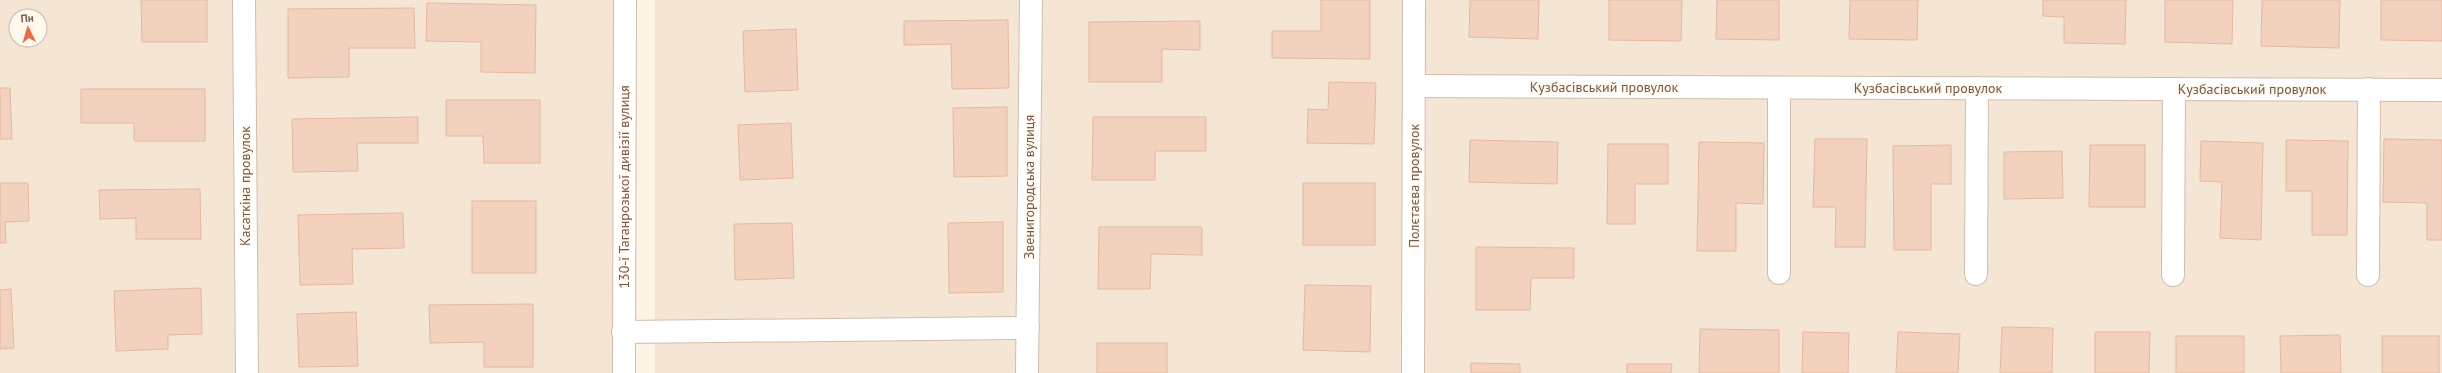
<svg xmlns="http://www.w3.org/2000/svg" width="2442" height="373" font-family="'PT Sans',sans-serif">
	<rect width="100%" height="100%" fill="#fdf4e6"/>
	<g fill="#f4e5d5" fill-rule="evenodd">
		<path d="M 0,0 L 616,0 L 614,373 L 0,373 ZM 16,16 L 40,16 L 40,40 L 16,40 Z"/>
		<rect x="655" y="0" width="1787" height="373"/>
	</g>
	<g fill="#f2d2be" stroke="#e5b89e">
		<path d="M 141,0 L 207,0 L 207,42 L 142,42 Z"/>
		<path d="M 1321,0 L 1370,0 L 1370,59 L 1272,58 L 1272,31 L 1321,31 Z"/>
		<path d="M 1470,0 L 1539,0 L 1538,39 L 1469,37 Z"/>
		<path d="M 1609,0 L 1682,0 L 1681,41 L 1609,40 Z"/>
		<path d="M 1717,0 L 1779,0 L 1779,40 L 1716,39 Z"/>
		<path d="M 1850,0 L 1918,0 L 1917,40 L 1849,39 Z"/>
		<path d="M 2043,0 L 2126,0 L 2125,44 L 2064,43 L 2064,17 L 2043,16 Z"/>
		<path d="M 2165,0 L 2233,0 L 2232,44 L 2165,42 Z"/>
		<path d="M 2262,0 L 2340,0 L 2339,48 L 2261,46 Z"/>
		<path d="M 2381,0 L 2442,0 L 2442,41 L 2381,40 Z"/>
		<path d="M 427,3 L 536,5 L 535,73 L 481,72 L 481,42 L 426,41 Z"/>
		<path d="M 414,8 L 415,48 L 349,48 L 349,77 L 288,78 L 288,9 Z"/>
		<path d="M 1008,20 L 1009,88 L 952,89 L 951,44 L 904,45 L 904,21 Z"/>
		<path d="M 1200,21 L 1200,50 L 1162,49 L 1162,82 L 1089,82 L 1089,22 Z"/>
		<path d="M 796,29 L 798,90 L 745,92 L 743,31 Z"/>
		<path d="M 1329,82 L 1376,83 L 1374,144 L 1307,143 L 1308,109 L 1328,110 Z"/>
		<path d="M 0,88 L 10,88 L 12,139 L 0,139 Z"/>
		<path d="M 81,89 L 205,89 L 205,141 L 134,141 L 134,123 L 81,123 Z"/>
		<path d="M 446,100 L 540,100 L 540,163 L 484,163 L 483,136 L 446,136 Z"/>
		<path d="M 1007,107 L 1007,176 L 954,177 L 953,108 Z"/>
		<path d="M 418,117 L 418,143 L 357,143 L 358,171 L 293,172 L 292,119 Z"/>
		<path d="M 1093,117 L 1206,117 L 1206,151 L 1155,151 L 1155,180 L 1092,180 Z"/>
		<path d="M 791,123 L 793,178 L 740,180 L 738,125 Z"/>
		<path d="M 1815,139 L 1867,139 L 1865,247 L 1835,247 L 1836,207 L 1813,207 Z"/>
		<path d="M 2384,139 L 2442,140 L 2442,240 L 2427,240 L 2427,203 L 2383,202 Z"/>
		<path d="M 1470,140 L 1558,142 L 1557,184 L 1469,182 Z"/>
		<path d="M 2286,140 L 2348,141 L 2347,235 L 2312,235 L 2312,191 L 2286,191 Z"/>
		<path d="M 2201,141 L 2263,143 L 2261,240 L 2220,238 L 2222,182 L 2200,181 Z"/>
		<path d="M 1699,142 L 1764,143 L 1763,204 L 1736,203 L 1736,251 L 1697,251 Z"/>
		<path d="M 1608,144 L 1668,144 L 1668,184 L 1635,184 L 1635,224 L 1607,224 Z"/>
		<path d="M 1951,145 L 1951,184 L 1931,184 L 1931,250 L 1894,250 L 1893,146 Z"/>
		<path d="M 2090,145 L 2145,145 L 2145,207 L 2089,207 Z"/>
		<path d="M 2062,151 L 2063,198 L 2004,199 L 2004,152 Z"/>
		<path d="M 0,183 L 28,183 L 29,221 L 5,222 L 6,243 L 0,243 Z"/>
		<rect x="1303" y="183" width="72" height="62"/>
		<path d="M 200,189 L 201,239 L 136,239 L 136,218 L 100,219 L 99,190 Z"/>
		<rect x="472" y="201" width="64" height="72"/>
		<path d="M 403,213 L 404,248 L 352,249 L 353,284 L 300,285 L 298,215 Z"/>
		<path d="M 1003,222 L 1003,292 L 949,293 L 948,223 Z"/>
		<path d="M 792,223 L 794,278 L 735,280 L 734,224 Z"/>
		<path d="M 1099,227 L 1202,227 L 1202,255 L 1151,254 L 1150,289 L 1098,289 Z"/>
		<path d="M 1476,247 L 1574,248 L 1574,278 L 1531,278 L 1530,310 L 1476,310 Z"/>
		<path d="M 1305,285 L 1371,286 L 1370,352 L 1303,350 Z"/>
		<path d="M 201,288 L 202,334 L 168,335 L 168,349 L 116,351 L 114,291 Z"/>
		<path d="M 11,289 L 14,348 L 0,349 L 0,290 Z"/>
		<path d="M 533,304 L 533,367 L 484,367 L 484,342 L 430,343 L 429,305 Z"/>
		<path d="M 356,312 L 358,366 L 299,367 L 297,314 Z"/>
		<path d="M 2002,327 L 2053,328 L 2052,373 L 2000,373 Z"/>
		<path d="M 1700,329 L 1779,330 L 1779,373 L 1699,373 Z"/>
		<path d="M 1803,332 L 1849,333 L 1848,373 L 1802,373 Z"/>
		<path d="M 1898,332 L 1960,334 L 1958,373 L 1896,373 Z"/>
		<path d="M 2095,332 L 2150,332 L 2149,373 L 2095,373 Z"/>
		<path d="M 2340,335 L 2341,373 L 2281,373 L 2280,336 Z"/>
		<rect x="2176" y="336" width="68" height="37"/>
		<rect x="2382" y="336" width="57" height="37"/>
		<rect x="1097" y="343" width="70" height="30"/>
		<path d="M 1471,363 L 1520,364 L 1520,373 L 1471,373 Z"/>
		<path d="M 1627,364 L 1672,364 L 1671,373 L 1627,373 Z"/>
	</g>
	<g fill="none" stroke-linecap="round" stroke-linejoin="round">
		<g stroke="#d1bdae" stroke-width="24">
			<g id="minor">
				<path d="M 244,0 L 247,373"/>
				<path d="M 1414,86 L 2442,90"/>
				<path d="M 1779,273 L 1779,88"/>
				<path d="M 1976,274 L 1977,88"/>
				<path d="M 2173,275 L 2174,89"/>
				<path d="M 2368,275 L 2369,89"/>
				<path d="M 623,332 L 1028,328"/>
				<path d="M 624,373 L 625,0"/>
				<path d="M 1027,373 L 1031,0"/>
				<path d="M 1413,373 L 1414,0"/>
			</g>
		</g>
		<use href="#minor" stroke="#fff" stroke-width="22"/>
	</g>
	<g text-anchor="middle" stroke-width="3" stroke-linejoin="round" paint-order="stroke">
		<g font-size="14" fill="#77594a" stroke="#fff8ed">
			<text x="1604" y="92">Кузбасівський провулок</text>
			<text x="1928" y="93">Кузбасівський провулок</text>
			<text x="2252" y="94">Кузбасівський провулок</text>
			<text transform="translate(245 186) rotate(-90)" y="5">Касаткіна провулок</text>
			<text transform="translate(1414 186) rotate(-90)" y="5">Полєтаєва провулок</text>
			<text transform="translate(624 187) rotate(-90)" y="5">130-ї Таганрозької дивізії вулиця</text>
			<text transform="translate(1029 187) rotate(-90)" y="5">Звенигородська вулиця</text>
		</g>
	</g>
	<g transform="translate(28 28) rotate(355)"><circle r="19" fill="#fff8ed" stroke="#c9b8ac"/>
	<path d="M0-3L7 15L0 10L-7 15Z" fill="#e76b4b"/>
	<text y="-6" font-size="11" font-weight="bold" text-anchor="middle" fill="#77594a">Пн</text>
	</g>
</svg>
